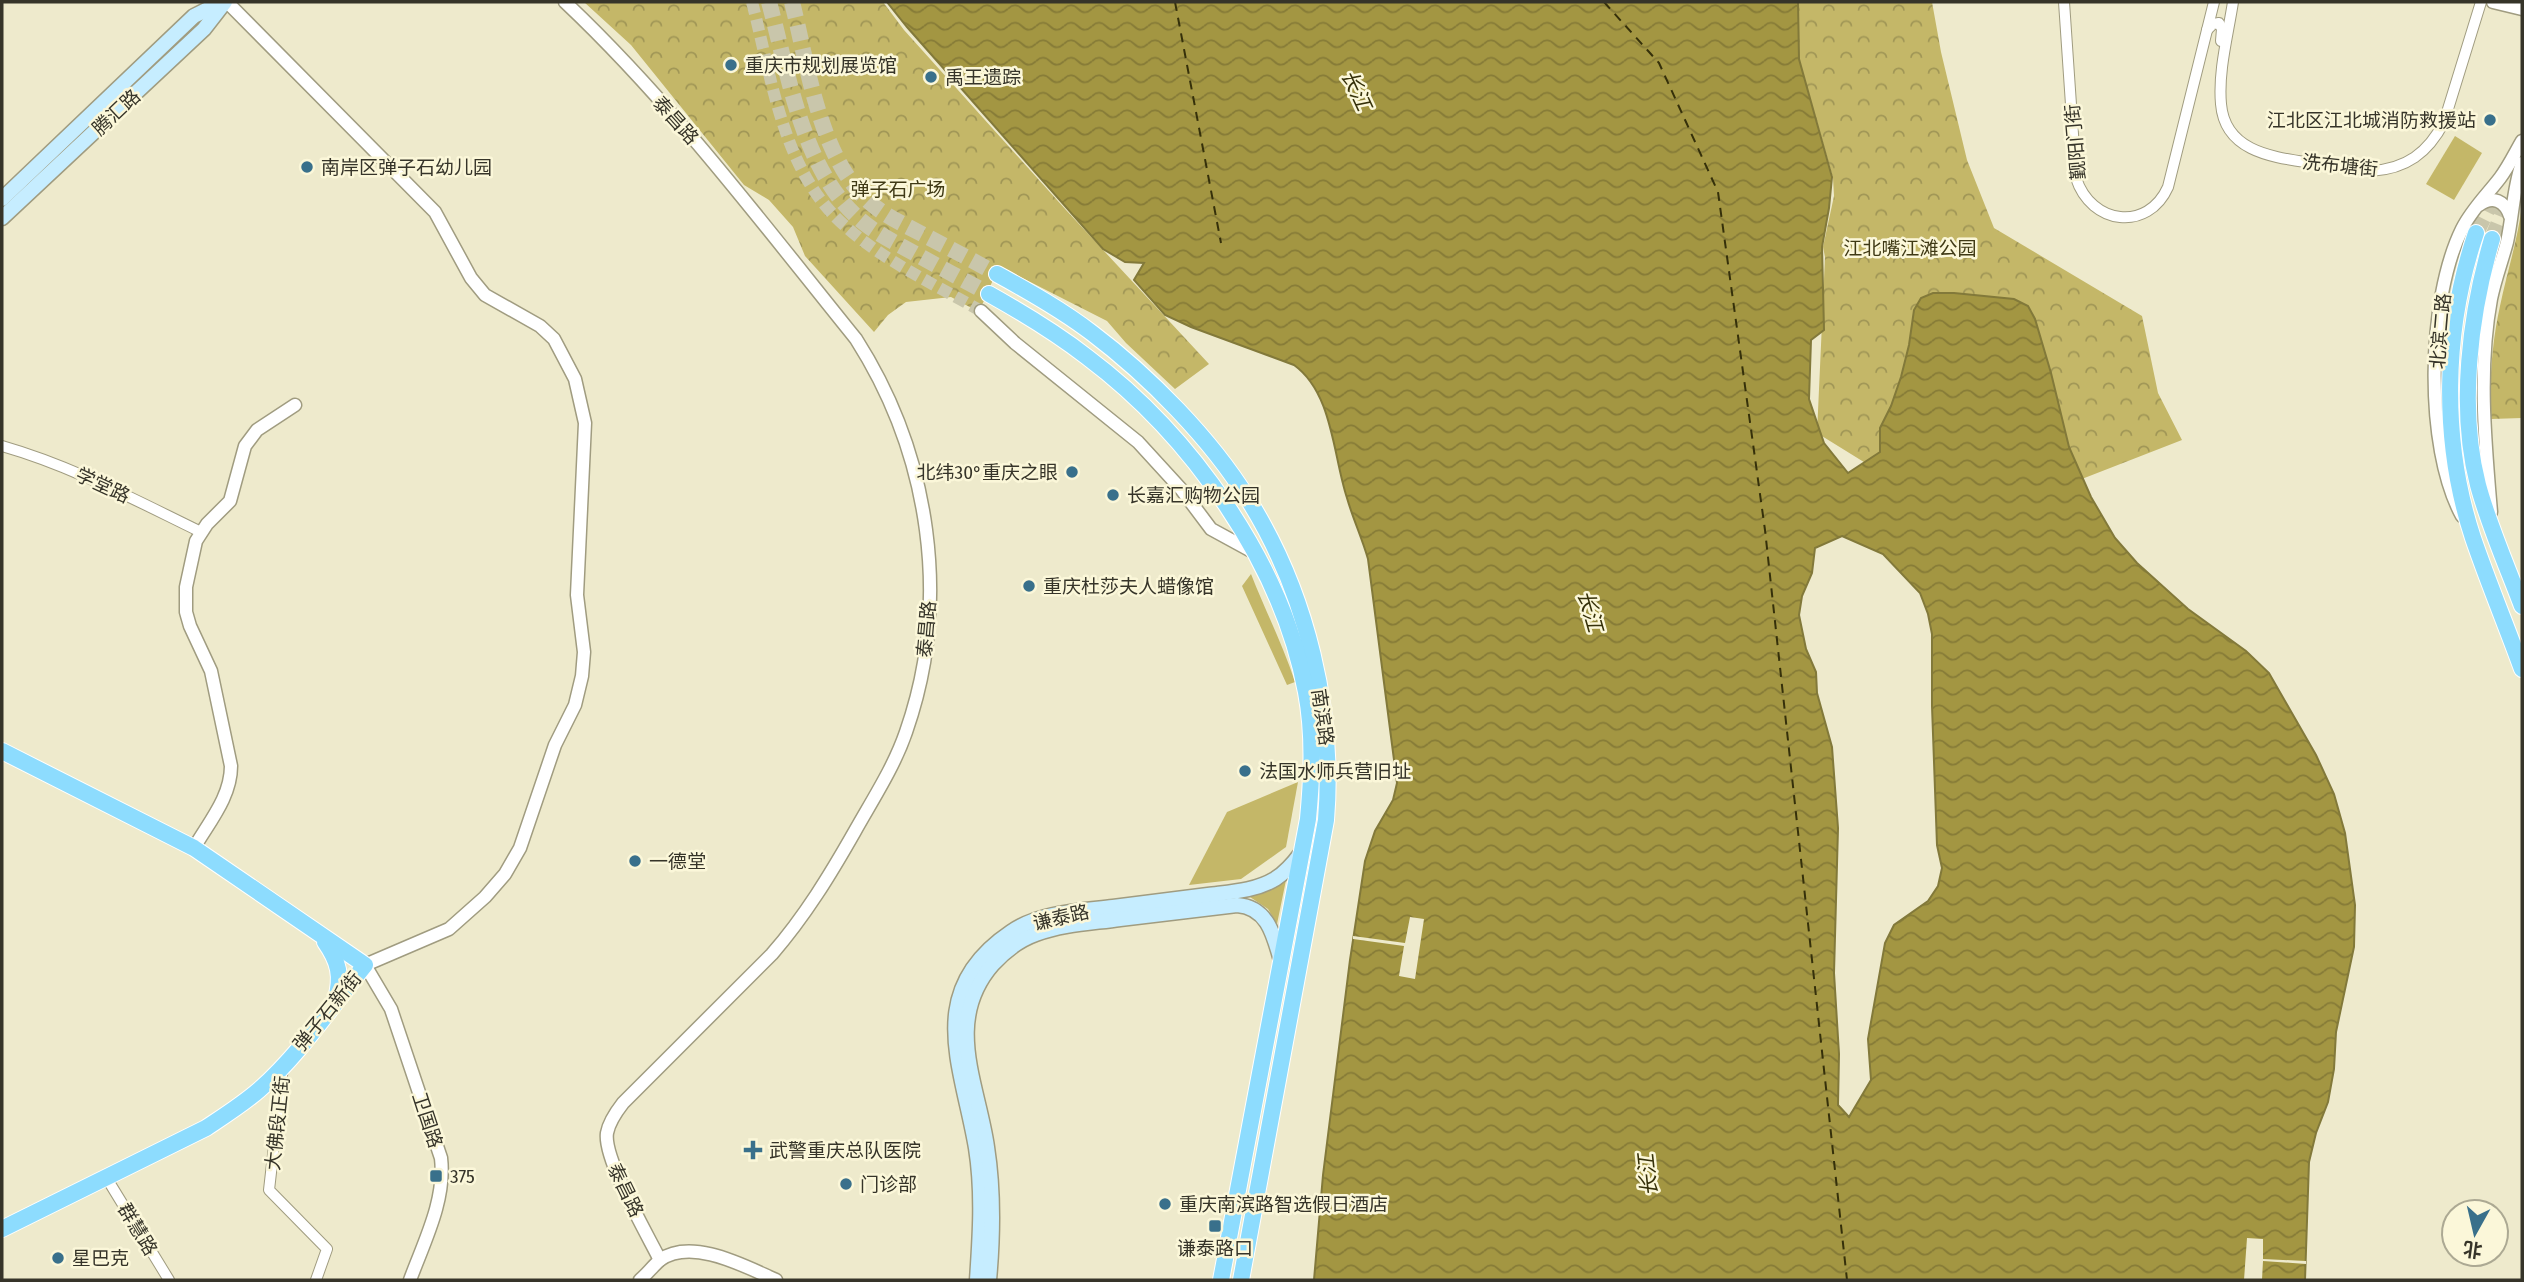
<svg xmlns="http://www.w3.org/2000/svg" width="2524" height="1282" font-family="'Fira Sans Condensed','Noto Sans SC',sans-serif">
	<defs>
		<pattern id="park-crowns" width="20" height="18" patternUnits="userSpaceOnUse" patternTransform="scale(1.75)"><rect width="20" height="18" fill="#c4b768"/><path d="M2 6a3 3 0 1 1 6 0M12 15a3 3 0 1 1 6 0" fill="none" stroke="#a09656"/></pattern>
		<pattern id="water-waves" width="16" height="10" patternUnits="userSpaceOnUse" patternTransform="scale(1.75)"><rect width="16" height="10" fill="#a39642"/><path d="M0 5q4-4 8 0t8 0" fill="none" stroke="#867b37"/></pattern>
	</defs>
	<rect width="100%" height="100%" fill="#eeeacc"/>
	<g fill="#c4b768">
		<path d="M 2455,136 L 2482,153 L 2454,200 L 2426,184 Z"/>
		<path d="M 1251,574 C 1265,610 1283,645 1295,682 L 1287,685 L 1242,586 Z"/>
		<path d="M 1298,782 L 1286,847 L 1241,879 L 1189,885 L 1227,812 Z"/>
		<path d="M 1286,880 L 1277,924 L 1268,909 L 1250,897 L 1250,895 L 1269,891 Z"/>
	</g>
	<g fill="url(#park-crowns)">
		<path d="M 584,2 L 883,2 L 904,30 L 1066,210 L 1209,364 L 1175,389 L 1126,343 L 1107,321 L 999,266 L 979,312 L 951,297 L 906,302 L 888,315 L 874,332 L 805,256 L 793,227 L 769,200 L 744,185 L 631,45 Z"/>
		<path d="M 1797,2 L 1932,2 L 1941,52 L 1967,160 L 1994,228 L 2142,316 L 2158,393 L 2182,440 L 2069,484 L 1880,472 L 1817,433 L 1825,257 L 1823,247 L 1834,196 L 1833,178 L 1799,59 Z"/>
		<path d="M 2522,205 L 2522,418 L 2491,419 C 2489,382 2492,342 2500,306 C 2507,272 2518,239 2522,205 Z"/>
	</g>
	<path fill="url(#water-waves)" stroke="#82793a" stroke-width="2" fill-rule="evenodd" d="M 887,2 L 1798,2 L 1799,59 L 1832,177 L 1829,208 L 1822,247 L 1824,330 L 1811,340 L 1809,399 L 1824,443 L 1848,473 L 1880,452 L 1880,428 L 1891,406 L 1901,377 L 1909,345 L 1914,310 L 1921,298 L 1933,293 L 1954,293 L 2014,299 L 2028,306 L 2035,319 L 2051,373 L 2069,447 L 2091,497 L 2115,538 L 2137,563 L 2188,609 L 2246,651 L 2269,673 L 2316,755 L 2334,794 L 2345,833 L 2355,905 L 2354,947 L 2336,1032 L 2334,1069 L 2328,1102 L 2316,1133 L 2309,1162 L 2305,1280 L 1314,1280 L 1323,1175 L 1350,960 L 1365,861 L 1375,831 L 1393,800 L 1397,783 L 1368,559 C 1362,538 1353,519 1347,498 C 1333,456 1333,393 1294,365 L 1191,327 L 1165,315 L 1134,280 L 1144,263 L 1125,262 L 1103,249 L 907,27 ZM 1842,536 L 1883,554 L 1920,593 L 1928,614 L 1932,634 L 1932,706 L 1937,845 L 1942,868 L 1938,886 L 1928,901 L 1894,925 L 1885,943 L 1868,1039 L 1871,1080 L 1849,1117 L 1838,1105 L 1839,1054 L 1834,973 L 1838,828 L 1832,747 L 1817,693 L 1816,672 L 1806,649 L 1799,615 L 1802,596 L 1812,573 L 1815,548 Z"/>
	<g fill="#eeeacc">
		<path d="M 1410,917 L 1424,919 L 1415,979 L 1399,976 L 1404,946 L 1353,939 L 1353,936 L 1405,943 Z"/>
		<path d="M 2247,1238 L 2263,1239 L 2263,1259 L 2306,1261 L 2306,1264 L 2263,1261 L 2262,1280 L 2244,1280 Z"/>
	</g>
	<g fill="none" stroke-linecap="round" stroke-linejoin="round">
		<g stroke="#35300a" stroke-width="2" stroke-dasharray="9 7" stroke-linecap="butt">
			<path d="M 1175,2 L 1221,243"/>
			<path d="M 1604,2 L 1659,63 L 1718,192 L 1765,530 L 1847,1280"/>
		</g>
		<path stroke="#c9c6ab" stroke-width="12" stroke-dasharray="12 6" stroke-linecap="butt" d="M 752,2 C 772,78 782,171 845,226 C 884,261 936,285 981,311"/>
		<g stroke="#c9c6ab" stroke-width="16" stroke-dasharray="16 8" stroke-linecap="butt">
			<path d="M 769,2 C 788,71 801,165 856,216 C 873,232 894,242 914,253 C 939,267 964,280 989,294"/>
			<path d="M 792,2 C 808,65 818,153 867,200 C 883,215 903,224 922,234 C 947,247 972,260 997,274"/>
			<path d="M 2476,233 L 2497,190"/>
			<path d="M 2492,239 L 2510,196"/>
		</g>
		<g stroke="#a09c80" stroke-width="12">
			<g id="minor">
				<path d="M 2064,2 L 2076,178 C 2091,225 2148,232 2168,187 L 2214,2"/>
				<path d="M 2233,2 C 2228,35 2218,71 2221,104 C 2225,152 2273,157 2311,163 C 2331,165 2351,168 2371,171 C 2406,169 2428,153 2444,122 L 2481,2"/>
				<path d="M 2207,30 L 2213,24 L 2219,23 L 2222,29 L 2221,41"/>
				<path d="M 2,446 C 72,466 135,500 201,532"/>
				<path d="M 283,1067 L 269,1190 L 327,1249 L 316,1280"/>
				<path d="M 106,1177 L 169,1280"/>
			</g>
		</g>
		<g stroke="#a09c80" stroke-width="15">
			<g id="tertiary">
				<path d="M 227,2 L 435,212 L 471,278 L 485,295 L 540,326 L 554,339 L 575,379 L 585,423 L 577,595 L 584,652 L 582,676 L 575,705 L 555,745 L 520,848 L 505,874 L 485,897 L 449,929 L 365,965 L 391,1009 L 441,1158 C 446,1200 424,1242 410,1280"/>
				<path d="M 565,2 C 673,104 763,224 856,339 C 930,455 952,601 906,732 C 894,767 873,799 855,831 C 830,875 805,916 772,954 L 623,1103 C 616,1112 609,1122 607,1133 C 603,1158 647,1234 660,1260"/>
				<path d="M 2493,2 L 2522,9"/>
				<path d="M 2479,205 C 2493,195 2505,201 2510,216"/>
				<path d="M 981,311 L 1015,343 L 1138,442 L 1181,489 L 1211,529 L 1255,553"/>
				<path d="M 2491,512 C 2485,442 2478,369 2491,299 C 2495,279 2502,261 2507,242 C 2513,215 2513,189 2522,163"/>
				<path d="M 2462,516 C 2424,446 2427,300 2462,229 C 2472,209 2487,195 2500,178 C 2509,166 2515,153 2522,141"/>
				<path d="M 194,848 C 209,822 231,797 231,766 L 211,671 L 190,626 L 186,612 L 186,587 L 196,541 L 207,524 L 230,501 L 245,446 L 257,430 L 295,405"/>
				<path d="M 640,1280 C 647,1274 653,1266 660,1260 C 692,1237 746,1267 776,1280"/>
			</g>
		</g>
		<g stroke="#a09c80" stroke-width="17">
			<g id="secondary">
				<path d="M 2,199 L 194,16 L 222,2"/>
				<path d="M 2,218 L 204,29 L 225,2"/>
				<path d="M 977,1280 C 980,1236 983,1192 976,1148 C 962,1065 923,991 1011,932 C 1040,912 1080,911 1113,907 C 1145,903 1177,899 1208,895 C 1231,892 1255,891 1275,879 C 1286,872 1293,864 1301,853"/>
				<path d="M 989,1280 C 993,1236 994,1192 987,1147 C 978,1084 943,1021 993,964 C 1005,951 1019,940 1036,934 C 1063,924 1092,923 1120,919 C 1159,914 1198,910 1237,905 C 1266,907 1273,932 1280,957"/>
			</g>
		</g>
		<g stroke="#fff" stroke-width="18">
			<g id="primary">
				<path d="M 2476,233 C 2443,330 2441,441 2473,538 C 2488,582 2506,625 2522,669"/>
				<path d="M 2492,239 C 2470,314 2458,408 2478,485 C 2489,526 2507,566 2522,606"/>
				<path d="M 997,274 C 1030,292 1062,310 1092,333 C 1149,376 1211,439 1248,499 C 1307,593 1335,711 1326,820 L 1241,1280"/>
				<path d="M 989,294 C 1023,313 1056,333 1087,357 C 1191,435 1282,563 1306,692 C 1314,734 1312,777 1308,819 L 1221,1280"/>
				<path d="M 2,751 L 194,848 L 365,965 C 331,1007 299,1055 259,1090 C 243,1104 224,1116 206,1128 L 2,1229"/>
				<path d="M 325,942 C 339,962 342,976 336,999"/>
			</g>
		</g>
		<use href="#minor" stroke="#fff" stroke-width="10"/>
		<use href="#tertiary" stroke="#fff" stroke-width="12"/>
		<use href="#secondary" stroke="#c6edff" stroke-width="14"/>
		<use href="#primary" stroke="#8ddcfe" stroke-width="16"/>
	</g>
	<g fill="#39708b" stroke="#fbf7d9" stroke-width="2.5">
		<circle cx="731" cy="65" r="7"/>
		<circle cx="931" cy="77" r="7"/>
		<circle cx="2490" cy="120" r="7"/>
		<circle cx="307" cy="167" r="7"/>
		<circle cx="1072" cy="472" r="7"/>
		<circle cx="1113" cy="495" r="7"/>
		<circle cx="1029" cy="586" r="7"/>
		<circle cx="1245" cy="771" r="7"/>
		<circle cx="635" cy="861" r="7"/>
		<path d="M749.5 1139.5h7v7h7v7h-7v7h-7v-7h-7v-7h7z"/>
		<rect x="429" y="1169" width="14" height="14" rx="3.5"/>
		<circle cx="846" cy="1184" r="7"/>
		<circle cx="1165" cy="1204" r="7"/>
		<rect x="1208" y="1219" width="14" height="14" rx="3.5"/>
		<circle cx="58" cy="1258" r="7"/>
	</g>
	<g text-anchor="middle" stroke-width="5" stroke-linejoin="round" paint-order="stroke">
		<g font-size="19" fill="#363429" stroke="#fbf7d9" text-anchor="start">
			<text x="745" y="72">重庆市规划展览馆</text>
			<text x="945" y="84">禹王遗踪</text>
			<text x="2476" y="127" text-anchor="end">江北区江北城消防救援站</text>
			<text x="321" y="174">南岸区弹子石幼儿园</text>
			<text x="1058" y="479" text-anchor="end">北纬30°重庆之眼</text>
			<text x="1127" y="502">长嘉汇购物公园</text>
			<text x="1043" y="593">重庆杜莎夫人蜡像馆</text>
			<text x="1259" y="778">法国水师兵营旧址</text>
			<text x="649" y="868">一德堂</text>
			<text x="769" y="1157">武警重庆总队医院</text>
			<text x="450" y="1183">375</text>
			<text x="860" y="1191">门诊部</text>
			<text x="1179" y="1211">重庆南滨路智选假日酒店</text>
			<text x="1215" y="1255" text-anchor="middle">谦泰路口</text>
			<text x="72" y="1265">星巴克</text>
		</g>
		<g font-size="19" fill="#363429" stroke="#fbf7d9">
			<text transform="translate(116 112) rotate(-43)" y="7">腾汇路</text>
			<text transform="translate(676 120) rotate(48)" y="7">泰昌路</text>
			<text transform="translate(2075 142) rotate(-95)" y="7">觐阳门街</text>
			<text transform="translate(2340 165) rotate(6)" y="7">洗布塘街</text>
			<text transform="translate(2440 331) rotate(-85)" y="7">北滨二路</text>
			<text transform="translate(103 485) rotate(25)" y="7">学堂路</text>
			<text transform="translate(926 629) rotate(-85)" y="7">泰昌路</text>
			<text transform="translate(1323 717) rotate(82)" y="7">南滨路</text>
			<text transform="translate(1061 917) rotate(-13)" y="7">谦泰路</text>
			<text transform="translate(327 1011) rotate(-51)" y="7">弹子石新街</text>
			<text transform="translate(428 1120) rotate(72)" y="7">卫国路</text>
			<text transform="translate(277 1123) rotate(-84)" y="7">大佛段正街</text>
			<text transform="translate(626 1190) rotate(64)" y="7">泰昌路</text>
			<text transform="translate(138 1229) rotate(59)" y="7">群慧路</text>
		</g>
		<g font-size="19" fill="#3f3915" stroke="#fbf7d9">
			<text x="898" y="196">弹子石广场</text>
			<text x="1910" y="255">江北嘴江滩公园</text>
		</g>
		<g font-size="21" font-style="italic" fill="#35300a" stroke="#fbf7d9">
			<text transform="translate(1356 90) rotate(65)" y="7">长江</text>
			<text transform="translate(1590 611) rotate(74)" y="7">长江</text>
			<text transform="translate(1648 1175) rotate(-96)" y="7">长江</text>
		</g>
	</g>
	<rect width="2524" height="1282" fill="none" stroke="#363429" stroke-width="7"/>
	<g transform="translate(2475 1233) rotate(188)"><circle r="33" fill="#fbf7d9" stroke="#aca993" stroke-width="2"/>
	<path d="M0-5L12 26L0 18L-12 26Z" fill="#39708b"/>
	<text y="-10" font-size="19" font-weight="bold" text-anchor="middle" fill="#363429">北</text>
	</g>
</svg>
